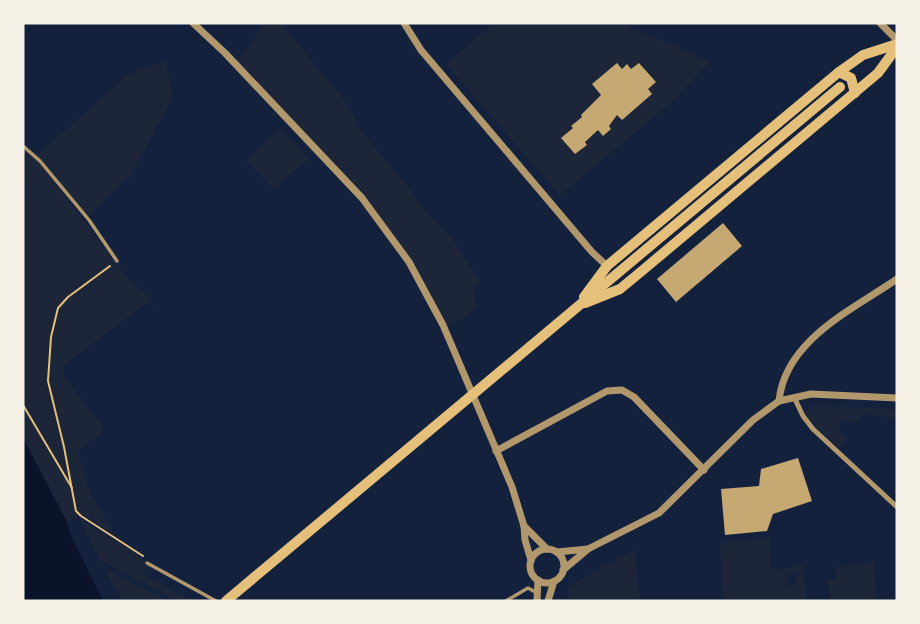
<svg xmlns="http://www.w3.org/2000/svg" width="920" height="624" font-family="'Times New Roman',serif">
	<rect width="100%" height="100%" fill="#14213d"/>
	<g fill="#1d2539">
		<path d="M 264,23 L 281,23 L 348,105 L 361,131 L 410,189 L 426,213 L 452,239 L 481,283 L 473,289 L 477,307 L 463,319 L 444,325 L 396,241 L 235,62 L 243,55 Z"/>
		<path d="M 491,23 L 622,23 L 710,62 L 667,106 L 560,195 L 446,64 L 492,25 Z"/>
		<path d="M 166,62 L 173,97 L 131,175 L 88,217 L 73,198 L 69,201 L 129,280 L 145,293 L 160,313 L 149,301 L 64,365 L 63,375 L 105,430 L 78,451 L 89,490 L 114,534 L 82,514 L 67,522 L 23,438 L 23,198 L 26,192 L 23,185 L 23,148 L 34,158 L 129,74 L 151,65 Z"/>
		<path d="M 280,128 L 309,159 L 273,188 L 246,160 Z"/>
		<path d="M 821,406 L 897,409 L 897,418 L 862,414 C 857,424 851,423 841,421 L 838,428 L 847,439 L 840,449 L 814,425 L 806,414 L 809,407 Z"/>
		<path d="M 79,519 L 138,554 L 148,567 L 141,573 L 192,601 L 176,601 L 100,560 Z"/>
		<path d="M 770,537 L 771,567 L 775,570 L 803,565 L 804,572 L 785,574 L 785,585 L 796,585 L 797,575 L 804,574 L 806,601 L 724,601 L 720,545 L 724,542 Z"/>
		<path d="M 635,549 L 640,601 L 569,601 L 568,587 Z"/>
		<path d="M 874,562 L 877,601 L 830,601 L 828,580 L 836,579 L 835,567 Z"/>
		<path d="M 109,570 L 168,601 L 122,601 L 106,572 Z"/>
	</g>
	<path fill="#0b132b" d="M 23,438 L 67,522 L 70,534 L 103,601 L 23,601 Z"/>
	<g fill="#c6a872">
		<path d="M 617,63 L 622,69 L 627,64 L 631,69 L 639,63 L 656,82 L 648,89 L 652,94 L 622,120 L 617,115 L 609,126 L 611,129 L 603,136 L 598,130 L 585,142 L 587,145 L 575,154 L 561,138 L 573,128 L 571,126 L 582,117 L 581,115 L 601,95 L 592,84 Z"/>
		<path d="M 723,223 L 742,246 L 676,302 L 657,279 Z"/>
		<path d="M 798,458 L 812,501 L 773,514 L 767,531 L 725,535 L 721,489 L 759,486 L 761,469 Z"/>
	</g>
	<g fill="none" stroke-linecap="round" stroke-linejoin="round">
		<g stroke="#e5c07b" stroke-width="2">
			<path d="M 110,266 L 68,297 L 58,308 L 51,337 L 48,381 L 64,447 L 76,511 L 81,516 L 143,556"/>
			<path d="M 23,405 L 72,488"/>
		</g>
		<g stroke="#b1986c" stroke-width="3.5">
			<path d="M 23,146 L 40,161 L 89,220 L 117,261"/>
			<path d="M 147,563 L 216,601"/>
			<path d="M 506,601 L 528,588 L 537,593"/>
		</g>
		<path stroke="#b1986c" stroke-width="5" d="M 794,397 L 803,416 L 813,429 L 897,507"/>
		<g stroke="#b1986c" stroke-width="7">
			<path d="M 193,23 L 225,53 L 362,198 L 409,262 L 443,325 L 512,487 L 524,526 L 525,540 L 531,560"/>
			<path d="M 404,23 L 421,50 L 592,252 L 607,266"/>
			<path d="M 880,23 L 897,40"/>
			<path d="M 779,401 C 785,340 852,310 897,279"/>
			<path d="M 496,451 L 607,391 L 622,390 L 634,397 L 704,470"/>
			<path d="M 524,526 L 547,549"/>
			<circle cx="547" cy="566" r="17"/>
			<path d="M 557,552 L 588,549 L 659,513 L 753,420 L 779,401 L 811,394 L 897,398"/>
			<path d="M 563,570 L 588,549"/>
			<path d="M 537,601 L 538,580"/>
			<path d="M 548,601 L 554,581"/>
		</g>
		<g stroke="#e5c07b" stroke-width="10">
			<path d="M 839,72 L 851,78 L 855,93"/>
			<path d="M 584,297 L 607,266 L 839,72 L 863,55 L 897,44"/>
			<path d="M 585,303 L 620,289 L 643,270 L 878,73 L 897,47"/>
		</g>
		<path stroke="#e5c07b" stroke-width="10" d="M 226,601 L 840,87"/>
	</g>
	<rect width="920" height="624" fill="none" stroke="#f6f1e7" stroke-width="49"/>
</svg>
